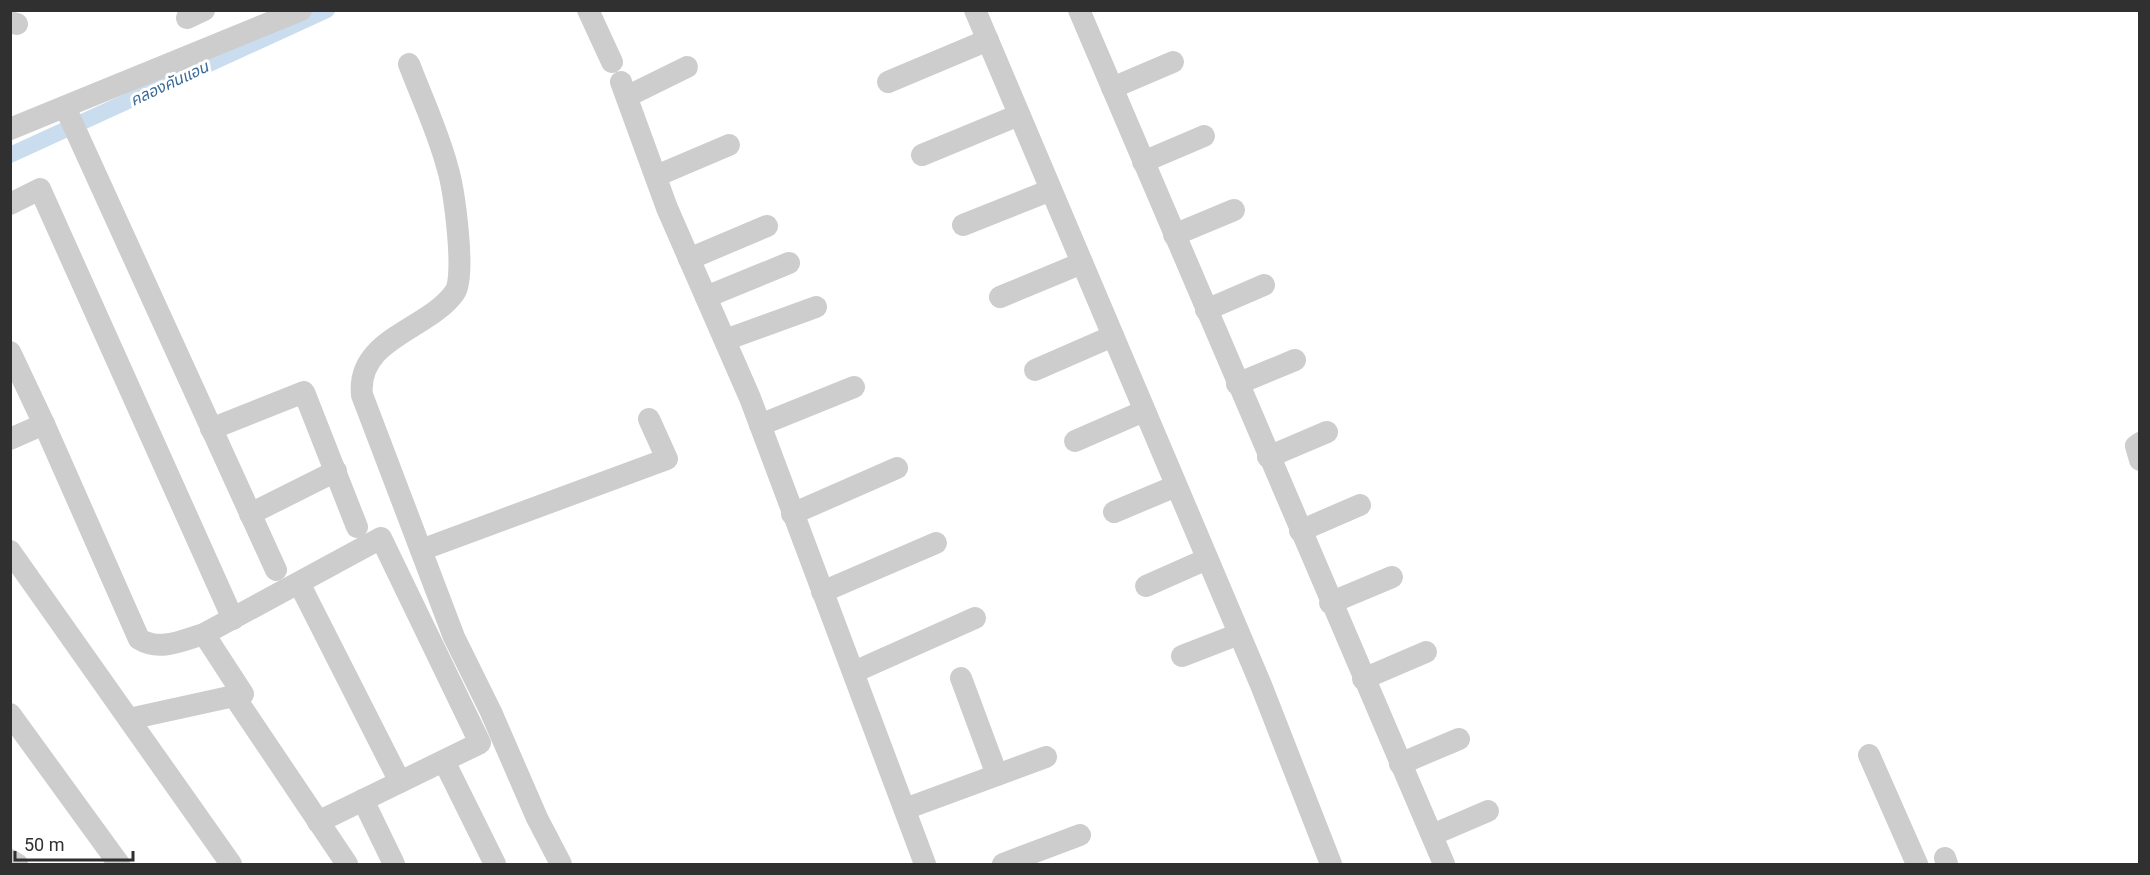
<svg xmlns="http://www.w3.org/2000/svg" width="2150" height="875" font-family="Roboto,'Noto Sans Thai',sans-serif">
	<rect width="100%" height="100%" fill="#fff"/>
	<g fill="none" stroke-linecap="round" stroke-linejoin="round">
		<path stroke="#c9ddee" stroke-width="16" d="M 10,155 L 327,10"/>
		<g stroke="#cdcdcd" stroke-width="22">
			<path d="M 588,10 L 612,62"/>
			<path d="M 975,10 L 1261,685 L 1331,864"/>
			<path d="M 1079,10 L 1444,864"/>
			<path d="M 187,18 L 204,10"/>
			<path d="M 10,22 L 17,24"/>
			<path d="M 409,64 C 422,98 438,132 447,166 C 454,188 466,275 455,292 C 429,330 356,338 362,395 L 454,637 L 491,712 L 537,818 L 561,864"/>
			<path d="M 621,82 L 667,208 L 750,398 L 925,864"/>
			<path d="M 888,82 L 988,40"/>
			<path d="M 1112,88 L 1173,62"/>
			<path d="M 628,96 L 687,67"/>
			<path d="M 65,107 L 276,570"/>
			<path d="M 10,129 L 301,10"/>
			<path d="M 922,155 L 1019,115"/>
			<path d="M 1143,162 L 1204,136"/>
			<path d="M 656,176 L 729,145"/>
			<path d="M 10,204 L 40,189 L 233,619"/>
			<path d="M 963,225 L 1051,190"/>
			<path d="M 1174,235 L 1234,210"/>
			<path d="M 689,259 L 767,226"/>
			<path d="M 706,297 L 789,263"/>
			<path d="M 1000,297 L 1082,263"/>
			<path d="M 1206,310 L 1264,285"/>
			<path d="M 725,340 L 816,307"/>
			<path d="M 10,352 L 44,424"/>
			<path d="M 1035,370 L 1113,336"/>
			<path d="M 1237,384 L 1295,360"/>
			<path d="M 760,425 L 854,387"/>
			<path d="M 211,429 L 304,392 L 357,527"/>
			<path d="M 10,439 L 44,424 L 139,639 C 160,652 183,640 204,634 L 243,694 L 129,719"/>
			<path d="M 1075,441 L 1144,411"/>
			<path d="M 2140,443 L 2136,446 L 2140,460"/>
			<path d="M 1268,457 L 1327,432"/>
			<path d="M 1114,512 L 1176,486"/>
			<path d="M 250,514 L 336,471"/>
			<path d="M 792,514 L 897,468"/>
			<path d="M 1300,531 L 1360,505"/>
			<path d="M 421,550 L 667,459 L 649,419"/>
			<path d="M 10,551 L 231,864"/>
			<path d="M 299,583 L 400,782"/>
			<path d="M 1146,586 L 1207,559"/>
			<path d="M 822,592 L 936,543"/>
			<path d="M 1330,603 L 1392,577"/>
			<path d="M 204,634 L 381,538 L 480,743 L 318,822"/>
			<path d="M 1182,656 L 1239,634"/>
			<path d="M 854,672 L 975,618"/>
			<path d="M 961,678 L 997,775"/>
			<path d="M 1363,679 L 1426,652"/>
			<path d="M 234,696 L 347,864"/>
			<path d="M 10,714 L 119,864"/>
			<path d="M 1869,755 L 1917,864"/>
			<path d="M 444,761 L 495,864"/>
			<path d="M 1400,764 L 1459,739"/>
			<path d="M 363,800 L 394,864"/>
			<path d="M 905,809 L 1046,757"/>
			<path d="M 1432,835 L 1488,811"/>
			<path d="M 1945,858 L 1947,864"/>
			<path d="M 10,860 L 17,864"/>
			<path d="M 1003,864 L 1080,835"/>
		</g>
	</g>
	<g text-anchor="middle" stroke-width="6" stroke-linejoin="round" paint-order="stroke">
		<g font-size="16" font-style="italic" fill="#396b98" stroke="#fff">
			<text transform="translate(169 83) rotate(-25)" y="6">คลองคันแอน</text>
		</g>
	</g>
	<rect width="2150" height="875" fill="none" stroke="#303030" stroke-width="24"/>
	<path d="M15 851v9h118v-9" fill="none" stroke="#303030" stroke-width="3"/>
	<text x="24" y="851" font-size="18" fill="#303030" stroke="#ffffff" stroke-width="4.5" paint-order="stroke">50 m</text>
</svg>
